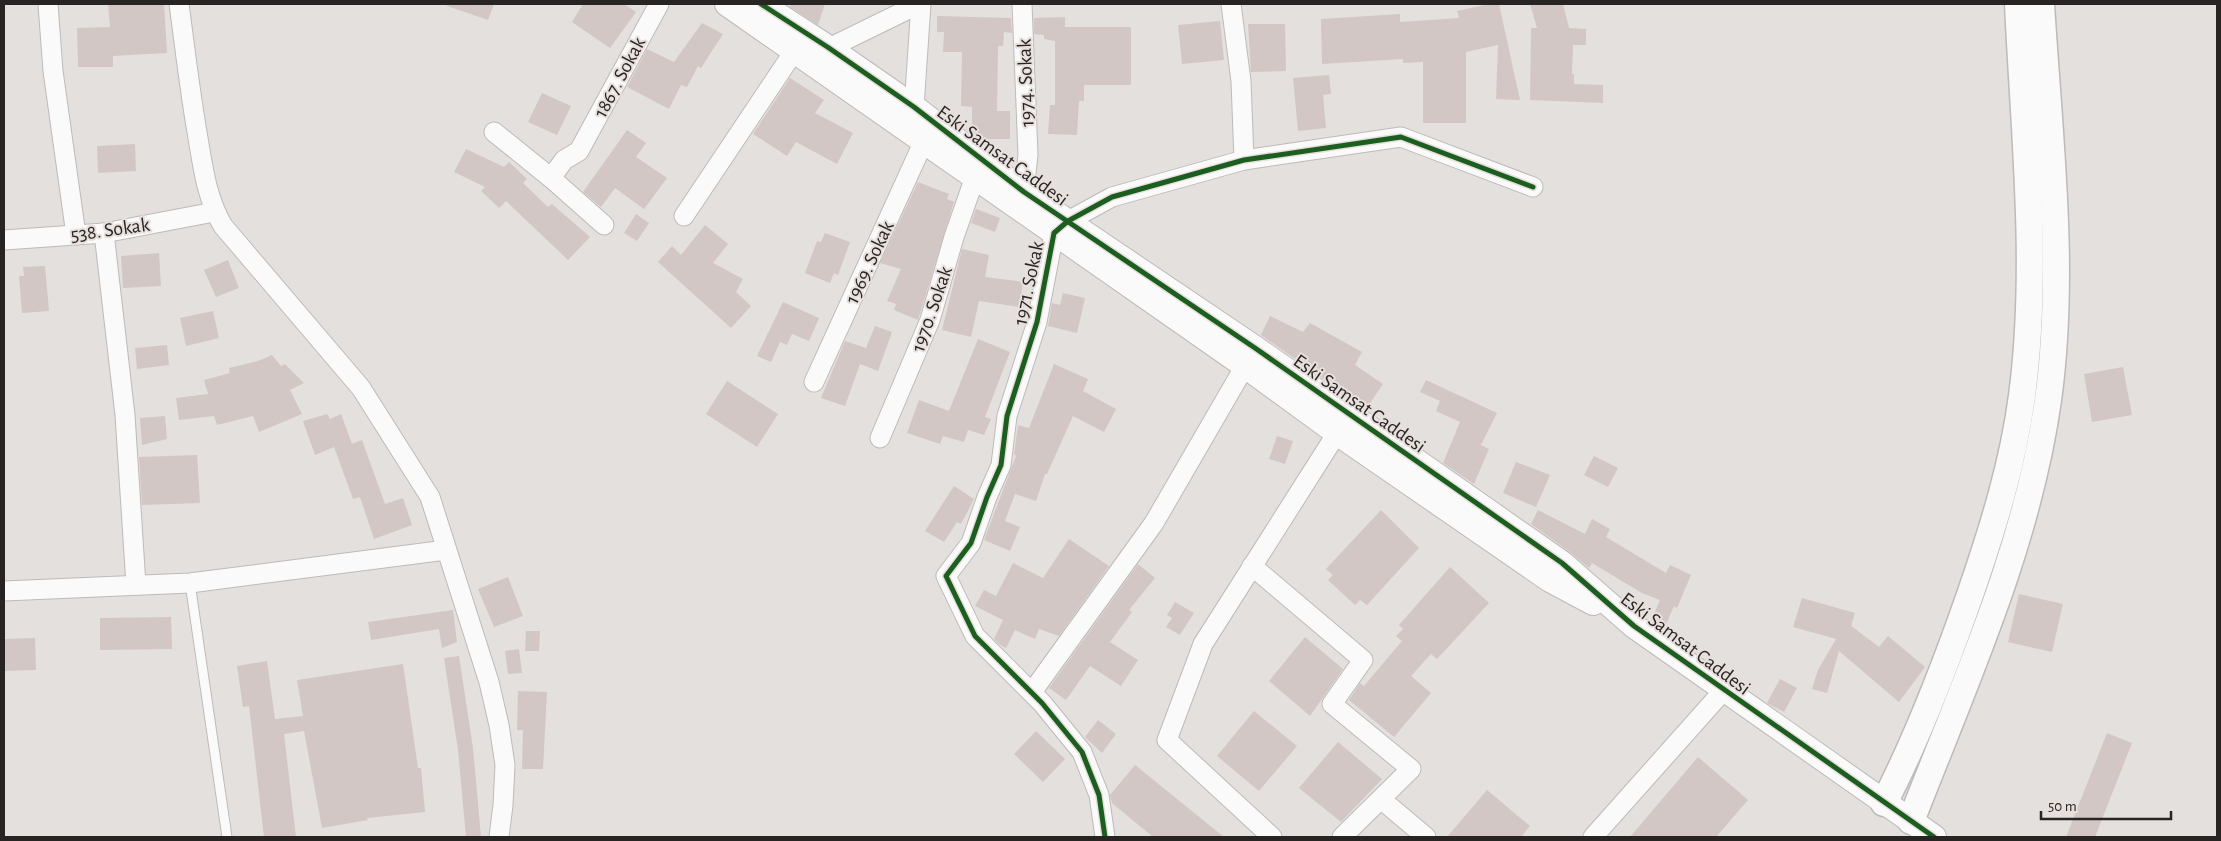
<svg xmlns="http://www.w3.org/2000/svg" width="2221" height="841" font-family="'Alegreya Sans',sans-serif">
	<rect width="100%" height="100%" fill="#e4e0de"/>
	<g fill="#d2c7c4">
		<path d="M 108,4 L 164,4 L 167,53 L 113,56 L 113,67 L 78,67 L 77,28 L 110,27 Z"/>
		<path d="M 448,4 L 494,4 L 488,20 L 447,6 Z"/>
		<path d="M 583,4 L 624,4 L 636,12 L 610,48 L 572,22 Z"/>
		<path d="M 791,4 L 825,4 L 818,25 L 790,7 Z"/>
		<path d="M 1489,4 L 1499,4 L 1520,100 L 1496,99 L 1498,45 L 1466,52 L 1466,123 L 1423,123 L 1423,62 L 1403,63 L 1403,59 L 1322,64 L 1321,19 L 1400,14 L 1400,22 L 1459,18 L 1457,11 Z"/>
		<path d="M 1530,4 L 1563,4 L 1569,28 L 1586,29 L 1586,45 L 1573,45 L 1572,74 L 1574,74 L 1574,84 L 1603,85 L 1603,103 L 1530,100 L 1531,28 L 1537,28 Z"/>
		<path d="M 937,16 L 1011,18 L 1012,33 L 1004,32 L 1003,46 L 998,46 L 997,111 L 1010,111 L 1010,139 L 978,139 L 972,135 L 972,107 L 961,106 L 962,52 L 943,52 L 944,32 L 937,32 Z"/>
		<path d="M 1065,17 L 1065,27 L 1131,27 L 1131,85 L 1084,85 L 1084,101 L 1079,101 L 1077,135 L 1048,134 L 1050,105 L 1055,105 L 1055,41 L 1044,39 L 1044,35 L 1034,34 L 1034,18 Z"/>
		<path d="M 1220,21 L 1224,60 L 1182,64 L 1178,25 Z"/>
		<path d="M 702,23 L 723,34 L 701,68 L 698,66 L 687,87 L 681,85 L 669,109 L 627,87 L 647,49 L 674,62 Z"/>
		<path d="M 1248,24 L 1285,24 L 1286,71 L 1251,72 Z"/>
		<path d="M 1329,75 L 1331,94 L 1323,95 L 1326,128 L 1298,131 L 1293,78 Z"/>
		<path d="M 790,78 L 824,100 L 815,113 L 853,133 L 837,164 L 796,142 L 787,156 L 753,134 Z"/>
		<path d="M 542,93 L 571,106 L 557,135 L 528,122 Z"/>
		<path d="M 627,130 L 646,143 L 636,157 L 667,178 L 644,209 L 615,188 L 601,207 L 583,192 Z"/>
		<path d="M 135,144 L 136,171 L 98,173 L 97,146 Z"/>
		<path d="M 466,149 L 504,167 L 509,162 L 527,179 L 523,183 L 548,207 L 552,204 L 590,237 L 568,260 L 506,201 L 499,208 L 481,191 L 485,187 L 454,172 Z"/>
		<path d="M 918,182 L 949,194 L 947,199 L 954,202 L 918,320 L 894,310 L 896,304 L 887,301 L 901,269 L 880,263 Z"/>
		<path d="M 976,209 L 1000,218 L 995,232 L 971,223 Z"/>
		<path d="M 636,214 L 649,223 L 637,241 L 624,233 Z"/>
		<path d="M 705,225 L 728,244 L 713,263 L 743,279 L 736,292 L 751,306 L 731,328 L 658,262 L 672,246 L 681,255 Z"/>
		<path d="M 825,233 L 850,242 L 838,275 L 834,273 L 830,283 L 805,273 L 817,241 L 821,242 Z"/>
		<path d="M 962,249 L 989,255 L 985,277 L 1023,282 L 1019,307 L 979,301 L 971,337 L 942,330 Z"/>
		<path d="M 159,253 L 161,286 L 123,288 L 121,256 Z"/>
		<path d="M 228,260 L 239,288 L 216,297 L 204,270 Z"/>
		<path d="M 45,266 L 49,311 L 22,313 L 19,276 L 24,276 L 23,267 Z"/>
		<path d="M 1063,293 L 1085,298 L 1077,333 L 1048,326 L 1052,303 L 1060,305 Z"/>
		<path d="M 783,302 L 819,318 L 809,341 L 792,334 L 787,345 L 780,342 L 771,362 L 757,356 Z"/>
		<path d="M 213,311 L 219,338 L 186,346 L 180,318 Z"/>
		<path d="M 1270,316 L 1303,332 L 1310,323 L 1362,352 L 1355,365 L 1383,384 L 1366,409 L 1261,335 Z"/>
		<path d="M 875,326 L 892,332 L 878,371 L 860,364 L 845,406 L 821,398 L 845,341 L 866,348 Z"/>
		<path d="M 978,339 L 1010,352 L 985,417 L 991,419 L 984,435 L 968,430 L 964,442 L 943,436 L 940,444 L 907,433 L 919,400 L 949,411 Z"/>
		<path d="M 167,345 L 169,365 L 137,369 L 135,348 Z"/>
		<path d="M 272,355 L 281,366 L 285,364 L 304,383 L 290,390 L 302,414 L 259,432 L 253,416 L 217,425 L 214,416 L 179,420 L 176,398 L 208,394 L 204,380 L 230,373 L 229,368 L 258,361 Z"/>
		<path d="M 1054,364 L 1088,379 L 1083,391 L 1116,409 L 1104,432 L 1073,416 L 1047,474 L 1045,474 L 1036,501 L 1015,494 L 1005,521 L 1020,527 L 1010,551 L 984,540 L 1016,456 L 1014,454 L 1018,425 L 1029,428 Z"/>
		<path d="M 2123,367 L 2132,415 L 2092,422 L 2084,374 Z"/>
		<path d="M 1426,380 L 1497,413 L 1481,445 L 1489,449 L 1474,484 L 1443,463 L 1460,422 L 1436,411 L 1440,401 L 1420,392 Z"/>
		<path d="M 727,381 L 778,414 L 757,447 L 706,414 Z"/>
		<path d="M 327,414 L 330,419 L 341,414 L 352,444 L 362,440 L 385,504 L 403,498 L 412,525 L 374,539 L 360,497 L 353,499 L 334,447 L 315,455 L 303,421 Z"/>
		<path d="M 165,416 L 167,439 L 142,445 L 140,418 Z"/>
		<path d="M 1277,436 L 1293,441 L 1285,464 L 1269,459 Z"/>
		<path d="M 197,455 L 200,503 L 142,505 L 139,457 Z"/>
		<path d="M 1594,456 L 1618,468 L 1608,487 L 1584,475 Z"/>
		<path d="M 1516,462 L 1550,475 L 1536,507 L 1503,493 Z"/>
		<path d="M 954,486 L 974,499 L 961,524 L 957,522 L 944,542 L 925,531 Z"/>
		<path d="M 1381,510 L 1419,548 L 1367,605 L 1360,600 L 1355,605 L 1328,580 L 1333,575 L 1326,569 Z"/>
		<path d="M 1538,510 L 1585,534 L 1592,519 L 1610,529 L 1606,537 L 1666,573 L 1670,565 L 1691,575 L 1677,608 L 1674,606 L 1665,627 L 1651,621 L 1660,600 L 1642,593 L 1592,563 L 1589,568 L 1570,552 L 1531,524 Z"/>
		<path d="M 1069,539 L 1109,566 L 1059,636 L 1039,629 L 1035,639 L 1015,630 L 1006,648 L 999,644 L 994,639 L 1003,620 L 975,606 L 984,590 L 996,596 L 1013,563 L 1043,578 Z"/>
		<path d="M 1138,564 L 1155,578 L 1129,610 L 1132,612 L 1110,642 L 1138,660 L 1121,686 L 1090,666 L 1066,700 L 1049,688 Z"/>
		<path d="M 1450,567 L 1489,603 L 1437,659 L 1431,654 L 1411,676 L 1431,693 L 1394,737 L 1349,700 L 1360,683 L 1364,686 L 1402,641 L 1396,636 L 1403,629 L 1399,625 Z"/>
		<path d="M 508,577 L 523,616 L 494,627 L 478,589 Z"/>
		<path d="M 2019,594 L 2063,604 L 2052,652 L 2008,642 Z"/>
		<path d="M 1802,598 L 1855,613 L 1851,626 L 1879,647 L 1888,636 L 1925,667 L 1899,702 L 1839,651 L 1827,693 L 1812,689 L 1818,670 L 1836,639 L 1793,627 Z"/>
		<path d="M 1175,602 L 1194,613 L 1180,635 L 1166,627 L 1172,618 L 1167,615 Z"/>
		<path d="M 453,610 L 457,642 L 442,648 L 439,629 L 371,640 L 368,622 Z"/>
		<path d="M 171,617 L 172,649 L 100,650 L 100,618 Z"/>
		<path d="M 526,631 L 540,631 L 539,651 L 525,651 Z"/>
		<path d="M 1305,637 L 1343,669 L 1310,716 L 1269,681 Z"/>
		<path d="M 35,638 L 36,670 L 4,671 L 4,639 Z"/>
		<path d="M 519,649 L 522,673 L 508,674 L 505,651 Z"/>
		<path d="M 459,656 L 473,748 L 481,837 L 466,837 L 458,750 L 444,658 Z"/>
		<path d="M 267,661 L 275,719 L 303,716 L 297,680 L 403,664 L 418,768 L 421,768 L 425,812 L 367,818 L 368,820 L 322,828 L 304,731 L 284,734 L 296,837 L 264,837 L 249,706 L 243,707 L 237,666 Z"/>
		<path d="M 1780,679 L 1797,688 L 1784,712 L 1767,703 Z"/>
		<path d="M 518,691 L 547,692 L 543,769 L 522,769 L 523,730 L 517,730 Z"/>
		<path d="M 1254,711 L 1297,746 L 1259,791 L 1217,756 Z"/>
		<path d="M 1098,720 L 1116,734 L 1102,753 L 1085,737 Z"/>
		<path d="M 1036,731 L 1065,759 L 1043,782 L 1014,754 Z"/>
		<path d="M 2107,733 L 2132,743 L 2095,837 L 2066,837 Z"/>
		<path d="M 1338,742 L 1382,779 L 1341,822 L 1299,788 Z"/>
		<path d="M 1698,757 L 1748,800 L 1716,837 L 1630,837 Z"/>
		<path d="M 1135,765 L 1224,837 L 1153,837 L 1112,803 L 1110,795 Z"/>
		<path d="M 1487,790 L 1530,826 L 1521,837 L 1447,837 Z"/>
	</g>
	<g fill="none" stroke-linecap="round" stroke-linejoin="round">
		<g stroke="#bdbab9" stroke-width="11">
			<path id="service" d="M 190,583 L 227,837"/>
		</g>
		<g stroke="#bdbab9" stroke-width="21">
			<g id="minor">
				<path d="M 48,4 L 53,71 L 76,235"/>
				<path d="M 179,4 C 185,48 190,93 198,138 C 203,168 207,199 223,226 L 361,388 L 430,497 L 489,682 L 499,725 L 505,765 L 503,805 L 499,837"/>
				<path d="M 1022,4 L 1028,155 L 1024,192"/>
				<path d="M 1231,4 L 1241,81 L 1244,160"/>
				<path d="M 829,48 L 919,4"/>
				<path d="M 914,107 L 921,4"/>
				<path d="M 494,132 L 551,178 L 564,160 L 579,151 L 659,4"/>
				<path d="M 551,178 L 604,225"/>
				<path d="M 684,216 L 795,50"/>
				<path d="M 104,233 L 125,415 L 136,585"/>
				<path d="M 4,240 L 104,233 L 214,212"/>
				<path d="M 814,382 L 924,141"/>
				<path d="M 880,438 L 930,320 L 954,237 L 975,177"/>
				<path d="M 1252,566 L 1363,660 L 1332,704 L 1411,769 L 1342,837"/>
				<path d="M 4,591 L 190,583 L 446,550"/>
				<path d="M 1032,692 L 1154,523 L 1245,366"/>
				<path d="M 1382,800 L 1426,837"/>
				<path d="M 1105,837 L 1099,795 L 1082,752 L 1042,703 L 975,636 L 946,576 L 971,543 L 987,497 L 1001,465 L 1007,416 L 1037,322 L 1054,233 L 1068,221 L 1112,197 L 1244,160 L 1401,137 L 1533,187"/>
				<path d="M 1272,837 L 1167,740 L 1203,644 L 1337,433"/>
				<path d="M 1593,837 L 1724,690"/>
			</g>
		</g>
		<g stroke="#bdbab9" stroke-width="26">
			<g id="tertiary">
				<path d="M 727,4 L 1245,366 L 1337,433 L 1550,580 L 1593,603"/>
				<path d="M 761,4 L 829,48 L 914,107 L 1024,192 L 1255,348 L 1562,563 L 1634,626 L 1934,837"/>
			</g>
		</g>
		<g stroke="#bdbab9" stroke-width="29">
			<g id="secondary">
				<path d="M 1884,803 C 1919,735 1946,664 1971,592 C 1993,528 2013,464 2022,396 C 2039,267 2024,134 2018,4"/>
				<path d="M 1911,821 C 1964,684 2027,548 2048,400 C 2066,270 2049,135 2041,4"/>
			</g>
		</g>
		<use href="#service" stroke="#fbfafa" stroke-width="9"/>
		<use href="#minor" stroke="#fbfafa" stroke-width="19"/>
		<use href="#tertiary" stroke="#fbfafa" stroke-width="24"/>
		<use href="#secondary" stroke="#fbfafa" stroke-width="26"/>
		<g stroke="#e7dfdb" stroke-width="8">
			<g id="cycleway">
				<path d="M 761,4 L 829,48 L 914,107 L 1024,192 L 1255,348 L 1562,563 L 1634,626 L 1934,837"/>
				<path d="M 1105,837 L 1099,795 L 1082,752 L 1042,703 L 975,636 L 946,576 L 971,543 L 987,497 L 1001,465 L 1007,416 L 1037,322 L 1054,233 L 1068,221 L 1112,197 L 1244,160 L 1401,137 L 1533,187"/>
			</g>
		</g>
		<use href="#cycleway" stroke="#1b5e20" stroke-width="5"/>
	</g>
	<g text-anchor="middle" stroke-width="4" stroke-linejoin="round" paint-order="stroke">
		<g font-size="20" fill="#272423" stroke="#e7dfdb">
			<text transform="translate(619 77) rotate(-62)" y="7">1867. Sokak</text>
			<text transform="translate(1025 83) rotate(-92)" y="7">1974. Sokak</text>
			<text transform="translate(1003 155) rotate(36)" y="7">Eski Samsat Caddesi</text>
			<text transform="translate(110 229) rotate(-8)" y="7">538. Sokak</text>
			<text transform="translate(869 262) rotate(-65)" y="7">1969. Sokak</text>
			<text transform="translate(1028 283) rotate(-78)" y="7">1971. Sokak</text>
			<text transform="translate(931 309) rotate(-71)" y="7">1970. Sokak</text>
			<text transform="translate(1360 403) rotate(35)" y="7">Eski Samsat Caddesi</text>
			<text transform="translate(1686 643) rotate(37)" y="7">Eski Samsat Caddesi</text>
		</g>
	</g>
	<rect width="2221" height="841" fill="none" stroke="#272423" stroke-width="10"/>
	<path d="M2041 811v8h130v-8" fill="none" stroke="#272423" stroke-width="2.5"/>
	<text x="2048" y="811" font-size="15" fill="#272423" stroke="#e7dfdb" stroke-width="4" paint-order="stroke">50 m</text>
</svg>
